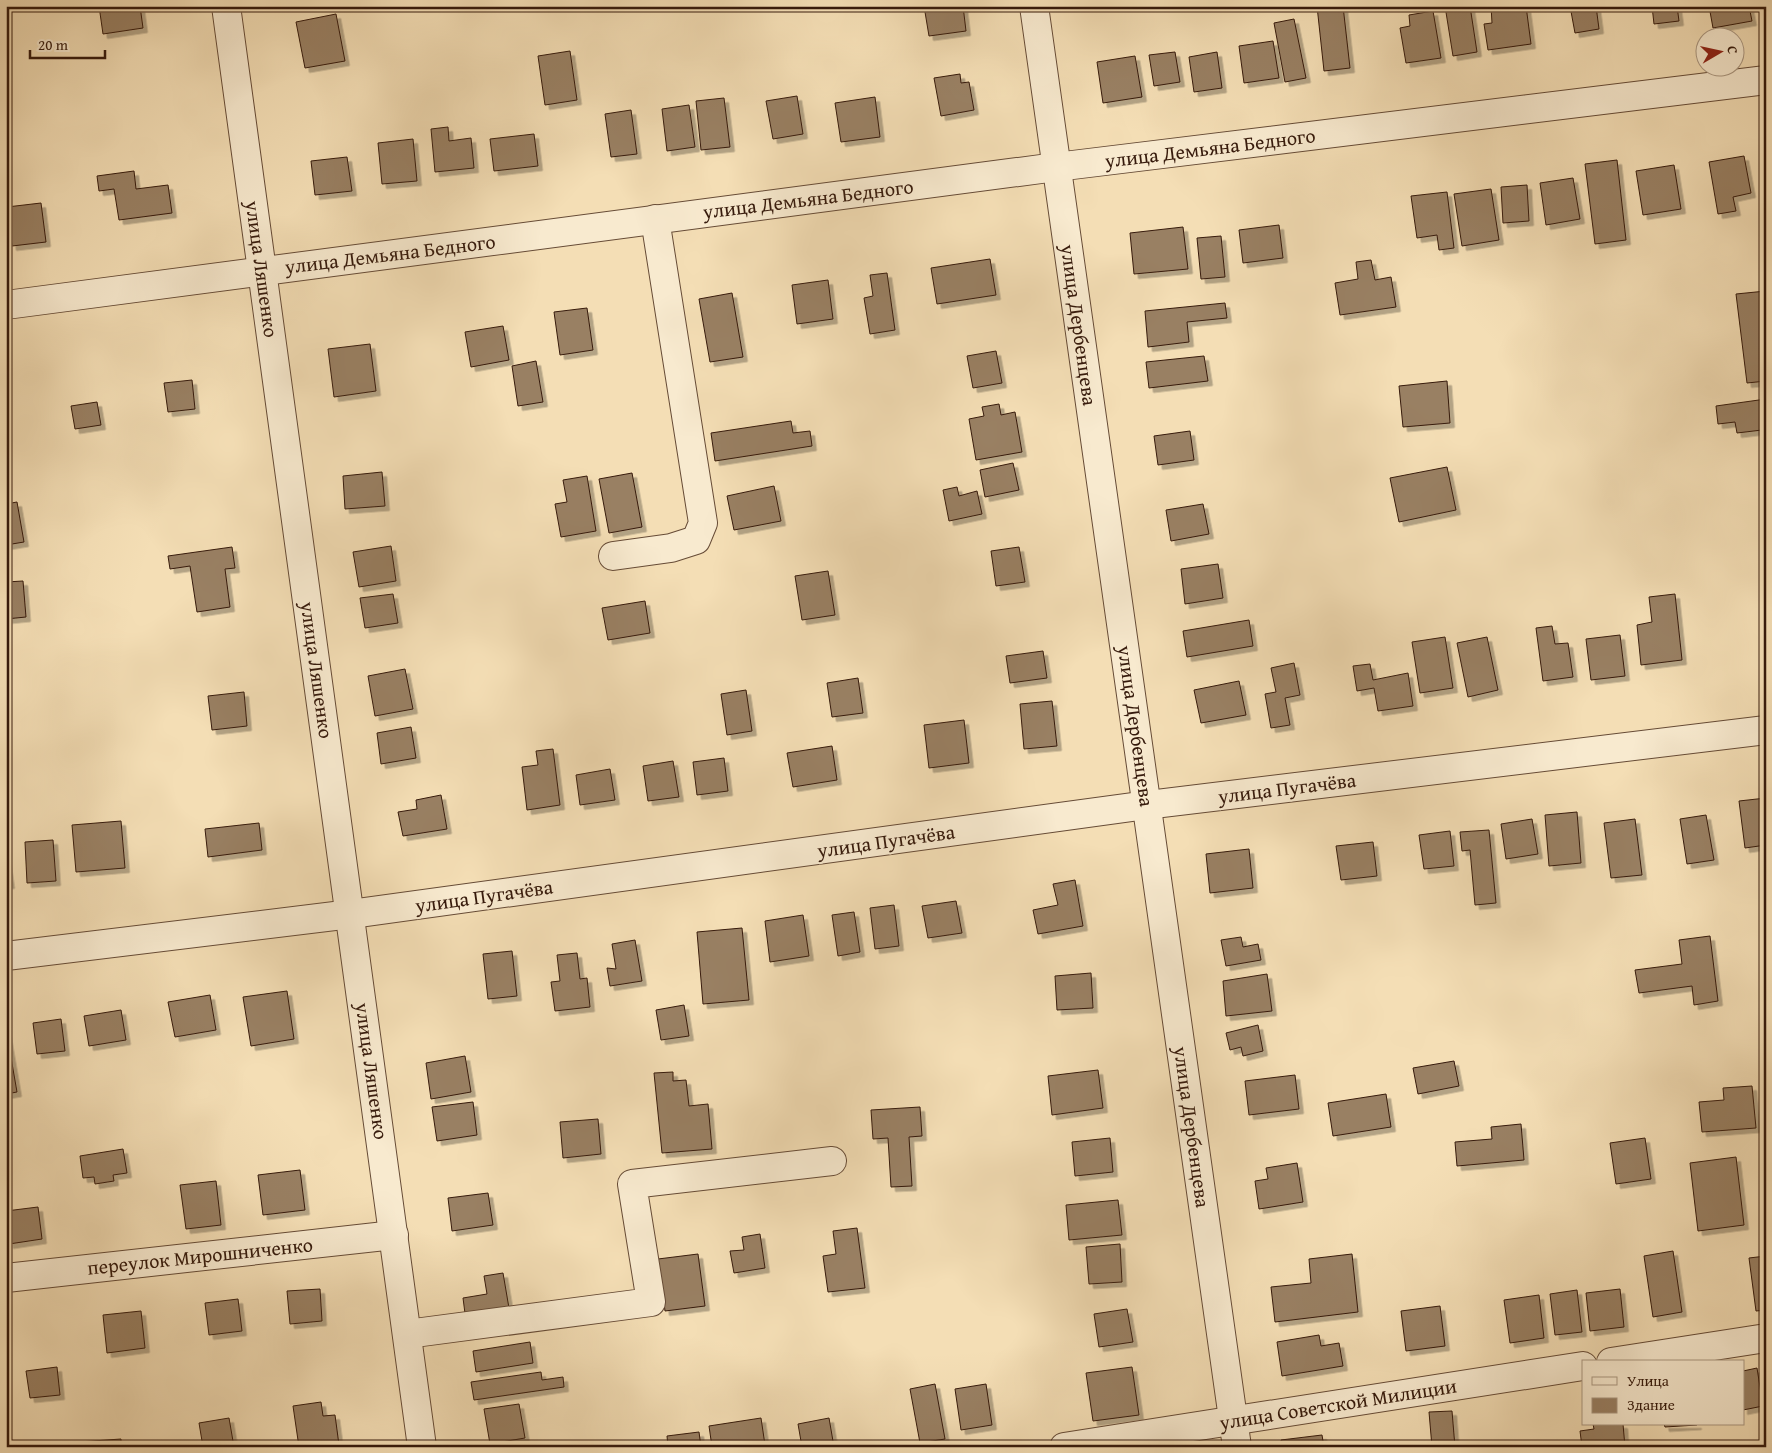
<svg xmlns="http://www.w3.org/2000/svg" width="1772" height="1453" font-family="'Gentium Book Plus',serif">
	<defs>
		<filter id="shadow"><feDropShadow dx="4.5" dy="4.5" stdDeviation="0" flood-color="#0004"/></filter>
	</defs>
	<rect width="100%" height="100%" fill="#f4deb5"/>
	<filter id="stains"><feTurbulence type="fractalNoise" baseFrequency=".004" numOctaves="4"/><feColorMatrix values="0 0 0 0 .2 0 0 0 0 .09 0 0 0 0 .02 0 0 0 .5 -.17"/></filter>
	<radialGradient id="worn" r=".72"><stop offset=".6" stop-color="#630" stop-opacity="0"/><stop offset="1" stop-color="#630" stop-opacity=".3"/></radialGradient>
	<g fill="#998064" stroke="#361a0c" filter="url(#shadow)">
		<path d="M 99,6 L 140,6 L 143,28 L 103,34 Z"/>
		<path d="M 924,6 L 963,6 L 966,31 L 929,36 Z"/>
		<path d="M 1317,6 L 1343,6 L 1350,68 L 1324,71 Z"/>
		<path d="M 1445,6 L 1470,6 L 1477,52 L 1453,56 Z"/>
		<path d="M 1491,6 L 1526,6 L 1531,44 L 1488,50 L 1484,24 L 1492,23 Z"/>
		<path d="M 1570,6 L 1596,6 L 1599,29 L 1575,33 Z"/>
		<path d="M 1652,6 L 1677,6 L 1679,21 L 1654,24 Z"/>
		<path d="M 1709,6 L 1749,6 L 1752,21 L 1713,28 Z"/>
		<path d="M 1433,11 L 1441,58 L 1406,63 L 1400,28 L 1410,26 L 1409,15 Z"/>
		<path d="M 336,14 L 345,61 L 305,68 L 296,22 Z"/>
		<path d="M 1294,19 L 1306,78 L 1285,82 L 1274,23 Z"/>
		<path d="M 1273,41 L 1279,78 L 1244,83 L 1239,46 Z"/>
		<path d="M 570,51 L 577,100 L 545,105 L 538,56 Z"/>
		<path d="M 1175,52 L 1180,82 L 1154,86 L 1149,55 Z"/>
		<path d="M 1217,52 L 1222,88 L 1194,92 L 1189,57 Z"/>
		<path d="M 1135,56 L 1142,97 L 1103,103 L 1097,62 Z"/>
		<path d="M 960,74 L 961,83 L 969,82 L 974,110 L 941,116 L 934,78 Z"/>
		<path d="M 797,96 L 803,134 L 773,139 L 766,101 Z"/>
		<path d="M 875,97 L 880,137 L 841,142 L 835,103 Z"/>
		<path d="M 724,98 L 730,147 L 701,150 L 696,101 Z"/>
		<path d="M 689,105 L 695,147 L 667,151 L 662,109 Z"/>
		<path d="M 631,110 L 637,154 L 611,157 L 605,114 Z"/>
		<path d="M 448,127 L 449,141 L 471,138 L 474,168 L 435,172 L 431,129 Z"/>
		<path d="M 534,134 L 538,166 L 494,171 L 490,139 Z"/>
		<path d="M 413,139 L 417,181 L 382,184 L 378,143 Z"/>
		<path d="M 1744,156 L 1751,193 L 1733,197 L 1736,211 L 1718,214 L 1709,162 Z"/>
		<path d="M 347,157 L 352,191 L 315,195 L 311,161 Z"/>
		<path d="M 1617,160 L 1626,240 L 1595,244 L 1585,164 Z"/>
		<path d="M 1674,165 L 1681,209 L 1643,215 L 1636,171 Z"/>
		<path d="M 134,171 L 136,189 L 168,185 L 172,213 L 119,220 L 114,189 L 99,191 L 97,176 Z"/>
		<path d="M 1573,178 L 1580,219 L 1546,225 L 1540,183 Z"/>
		<path d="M 1527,185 L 1529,221 L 1503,223 L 1501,187 Z"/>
		<path d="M 1491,189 L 1499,240 L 1462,246 L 1454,194 Z"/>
		<path d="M 1447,192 L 1454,248 L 1439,250 L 1437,235 L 1417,238 L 1411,196 Z"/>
		<path d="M 41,203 L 46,242 L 12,246 L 7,207 Z"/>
		<path d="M 1279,225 L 1283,258 L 1243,263 L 1239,230 Z"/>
		<path d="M 1183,227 L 1188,269 L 1134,274 L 1130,233 Z"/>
		<path d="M 1221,236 L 1225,277 L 1201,279 L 1197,238 Z"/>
		<path d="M 990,259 L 996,295 L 937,304 L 931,268 Z"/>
		<path d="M 1371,260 L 1375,280 L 1391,277 L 1396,307 L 1340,315 L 1335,283 L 1358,279 L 1356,262 Z"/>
		<path d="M 887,273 L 895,330 L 870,334 L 864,298 L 873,296 L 870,275 Z"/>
		<path d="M 828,280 L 833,319 L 797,324 L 792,285 Z"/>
		<path d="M 1766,291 L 1766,381 L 1747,383 L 1736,294 Z"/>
		<path d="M 732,293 L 743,357 L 710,362 L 699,299 Z"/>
		<path d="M 1225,303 L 1227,318 L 1187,322 L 1189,342 L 1148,347 L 1145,311 Z"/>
		<path d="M 587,308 L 593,350 L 560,355 L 554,312 Z"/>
		<path d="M 503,326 L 509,360 L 471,367 L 465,332 Z"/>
		<path d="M 370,344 L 376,391 L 334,397 L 328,349 Z"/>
		<path d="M 996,351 L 1002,383 L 973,388 L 967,356 Z"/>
		<path d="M 1204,356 L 1208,381 L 1149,388 L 1146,362 Z"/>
		<path d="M 536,361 L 543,402 L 518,406 L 512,366 Z"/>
		<path d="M 192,380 L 195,409 L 168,412 L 164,383 Z"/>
		<path d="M 1447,381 L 1450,423 L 1403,427 L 1399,386 Z"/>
		<path d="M 1766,399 L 1766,418 L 1761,419 L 1762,430 L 1737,433 L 1735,422 L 1718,424 L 1716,406 Z"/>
		<path d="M 97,402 L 101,425 L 75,429 L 71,406 Z"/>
		<path d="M 999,404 L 1001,415 L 1015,412 L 1022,452 L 976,460 L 969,419 L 984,416 L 982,407 Z"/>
		<path d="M 791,421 L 793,433 L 810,431 L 812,446 L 715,461 L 711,433 Z"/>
		<path d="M 1190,431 L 1194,460 L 1158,465 L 1154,436 Z"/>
		<path d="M 1761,453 L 1766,453 L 1766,484 L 1765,484 Z"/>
		<path d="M 1013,463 L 1019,490 L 985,497 L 980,470 Z"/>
		<path d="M 1447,467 L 1456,510 L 1399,522 L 1390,478 Z"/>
		<path d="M 382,472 L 385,506 L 345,509 L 343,476 Z"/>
		<path d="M 632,473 L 642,527 L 609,533 L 599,479 Z"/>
		<path d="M 587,476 L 596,531 L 561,537 L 555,504 L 567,502 L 563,480 Z"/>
		<path d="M 774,486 L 781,521 L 734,530 L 727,496 Z"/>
		<path d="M 957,487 L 959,496 L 977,491 L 982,514 L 949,521 L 943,490 Z"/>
		<path d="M 17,502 L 24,542 L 6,545 L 6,504 Z"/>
		<path d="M 1203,504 L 1209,534 L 1171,541 L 1166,510 Z"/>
		<path d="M 391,546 L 396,581 L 359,587 L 353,552 Z"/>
		<path d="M 232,547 L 235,568 L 225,569 L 230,607 L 197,612 L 190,566 L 170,569 L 168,556 Z"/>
		<path d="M 1019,547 L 1025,582 L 996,586 L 991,551 Z"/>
		<path d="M 1218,564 L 1223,598 L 1185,604 L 1181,569 Z"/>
		<path d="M 828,571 L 835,615 L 802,620 L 795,576 Z"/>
		<path d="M 23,581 L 26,617 L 6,619 L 6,582 Z"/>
		<path d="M 393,594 L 398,623 L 365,628 L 360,598 Z"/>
		<path d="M 1675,594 L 1682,660 L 1641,665 L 1637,625 L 1652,622 L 1649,597 Z"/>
		<path d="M 645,601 L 650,633 L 608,640 L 602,608 Z"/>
		<path d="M 1249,620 L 1253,646 L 1187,657 L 1183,631 Z"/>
		<path d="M 1552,626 L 1555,644 L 1568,643 L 1573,677 L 1543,681 L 1536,628 Z"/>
		<path d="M 1620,635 L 1625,676 L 1591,680 L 1586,639 Z"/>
		<path d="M 1445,637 L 1453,688 L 1420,693 L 1412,642 Z"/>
		<path d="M 1487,637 L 1498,690 L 1468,697 L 1457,643 Z"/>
		<path d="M 1043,651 L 1047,678 L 1010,683 L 1006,656 Z"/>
		<path d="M 1294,663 L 1300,695 L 1285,698 L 1290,725 L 1271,728 L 1265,694 L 1276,692 L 1271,668 Z"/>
		<path d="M 1370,664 L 1373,680 L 1408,673 L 1413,706 L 1378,711 L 1374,688 L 1357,691 L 1353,666 Z"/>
		<path d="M 405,669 L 413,709 L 375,716 L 368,676 Z"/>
		<path d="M 858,678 L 863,713 L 832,717 L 827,683 Z"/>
		<path d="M 1239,681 L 1246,715 L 1201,723 L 1194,690 Z"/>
		<path d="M 746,690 L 752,731 L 727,735 L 721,694 Z"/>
		<path d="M 244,692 L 247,726 L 212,730 L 208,696 Z"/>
		<path d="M 1052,701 L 1057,746 L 1024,749 L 1020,704 Z"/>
		<path d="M 964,720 L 969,763 L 929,768 L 924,725 Z"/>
		<path d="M 411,727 L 416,758 L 381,764 L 377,733 Z"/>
		<path d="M 832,746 L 837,780 L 793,787 L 787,753 Z"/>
		<path d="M 553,749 L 560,805 L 527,810 L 522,767 L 538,765 L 536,751 Z"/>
		<path d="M 724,758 L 728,791 L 697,795 L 693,762 Z"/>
		<path d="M 673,761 L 679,797 L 648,801 L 643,766 Z"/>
		<path d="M 610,769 L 615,800 L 580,805 L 576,775 Z"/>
		<path d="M 441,795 L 447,829 L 403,836 L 398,812 L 417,809 L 416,800 Z"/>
		<path d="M 1766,798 L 1766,845 L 1745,848 L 1739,801 Z"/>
		<path d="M 1577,812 L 1581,863 L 1549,866 L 1545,815 Z"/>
		<path d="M 1706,815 L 1714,860 L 1687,864 L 1680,819 Z"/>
		<path d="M 1532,819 L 1538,854 L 1506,859 L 1501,824 Z"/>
		<path d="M 1635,819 L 1642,875 L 1611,878 L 1604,823 Z"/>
		<path d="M 121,821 L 125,868 L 76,872 L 72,825 Z"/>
		<path d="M 259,823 L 262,850 L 208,857 L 205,829 Z"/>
		<path d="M 1489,830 L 1496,903 L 1475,905 L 1470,850 L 1462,851 L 1460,832 Z"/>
		<path d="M 1450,831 L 1454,866 L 1424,869 L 1419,835 Z"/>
		<path d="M 53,840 L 56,881 L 27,883 L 25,842 Z"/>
		<path d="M 1373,842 L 1377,876 L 1341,880 L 1336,846 Z"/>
		<path d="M 1249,849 L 1253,888 L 1210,893 L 1206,854 Z"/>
		<path d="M 6,857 L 10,884 L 6,884 Z"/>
		<path d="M 1075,880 L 1083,926 L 1038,934 L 1033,910 L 1058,905 L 1053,884 Z"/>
		<path d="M 956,901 L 962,933 L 928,938 L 922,906 Z"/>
		<path d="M 894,905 L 899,946 L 875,949 L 870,908 Z"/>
		<path d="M 854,912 L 860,952 L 838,956 L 832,915 Z"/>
		<path d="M 803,915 L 809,956 L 770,962 L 765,921 Z"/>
		<path d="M 742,928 L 749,1000 L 703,1004 L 697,932 Z"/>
		<path d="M 1710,936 L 1718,1001 L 1694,1005 L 1692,986 L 1639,993 L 1635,970 L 1682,964 L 1679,940 Z"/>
		<path d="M 1241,937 L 1243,947 L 1258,944 L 1261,960 L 1226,966 L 1221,940 Z"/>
		<path d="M 635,940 L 642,981 L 610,986 L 607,968 L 616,969 L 612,944 Z"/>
		<path d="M 512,951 L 517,996 L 488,999 L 483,954 Z"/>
		<path d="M 577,953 L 580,979 L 587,978 L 590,1007 L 555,1011 L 551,982 L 560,981 L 557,955 Z"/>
		<path d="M 1091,973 L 1093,1008 L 1057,1010 L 1055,976 Z"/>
		<path d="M 1267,974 L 1272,1011 L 1226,1016 L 1223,981 Z"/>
		<path d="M 287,991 L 294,1039 L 251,1046 L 243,997 Z"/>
		<path d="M 210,995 L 216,1030 L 175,1037 L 168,1002 Z"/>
		<path d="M 684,1005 L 689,1036 L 661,1040 L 656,1010 Z"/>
		<path d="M 121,1010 L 126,1040 L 89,1046 L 84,1016 Z"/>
		<path d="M 61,1019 L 65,1051 L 37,1054 L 33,1023 Z"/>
		<path d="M 1258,1025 L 1263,1051 L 1243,1056 L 1241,1047 L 1230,1050 L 1226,1033 Z"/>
		<path d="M 6,1029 L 17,1092 L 6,1094 Z"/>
		<path d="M 465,1056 L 471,1092 L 431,1099 L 426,1063 Z"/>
		<path d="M 1454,1061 L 1459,1086 L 1418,1094 L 1413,1068 Z"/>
		<path d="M 1098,1070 L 1103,1108 L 1052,1115 L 1048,1076 Z"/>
		<path d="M 673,1072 L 673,1081 L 686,1080 L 689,1106 L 708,1104 L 712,1149 L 662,1153 L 654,1073 Z"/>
		<path d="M 1295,1075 L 1299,1109 L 1249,1115 L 1245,1081 Z"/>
		<path d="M 1752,1086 L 1756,1128 L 1702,1132 L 1699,1102 L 1724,1100 L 1723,1088 Z"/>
		<path d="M 1386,1094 L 1391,1127 L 1333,1136 L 1328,1103 Z"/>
		<path d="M 473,1102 L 477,1135 L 437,1141 L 432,1107 Z"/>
		<path d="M 920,1107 L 922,1136 L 909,1137 L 912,1186 L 891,1187 L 888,1138 L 873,1139 L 871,1110 Z"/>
		<path d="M 598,1119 L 601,1154 L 563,1158 L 560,1122 Z"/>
		<path d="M 1521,1124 L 1524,1160 L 1457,1166 L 1455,1142 L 1492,1139 L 1491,1127 Z"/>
		<path d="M 1110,1138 L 1113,1172 L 1075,1176 L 1072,1142 Z"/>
		<path d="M 1645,1138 L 1651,1179 L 1616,1184 L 1610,1143 Z"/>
		<path d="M 123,1149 L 127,1173 L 113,1175 L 114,1181 L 95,1184 L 94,1177 L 83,1178 L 80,1156 Z"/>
		<path d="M 1736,1157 L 1744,1225 L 1698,1231 L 1690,1163 Z"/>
		<path d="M 1297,1163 L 1303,1202 L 1259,1209 L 1255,1181 L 1268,1179 L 1266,1168 Z"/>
		<path d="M 300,1170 L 305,1210 L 263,1215 L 258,1175 Z"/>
		<path d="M 216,1181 L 221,1225 L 186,1229 L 180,1185 Z"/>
		<path d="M 488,1193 L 493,1225 L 452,1231 L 448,1198 Z"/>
		<path d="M 1118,1200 L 1122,1235 L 1069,1240 L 1066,1205 Z"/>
		<path d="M 38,1207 L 42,1239 L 9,1244 L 6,1211 Z"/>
		<path d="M 857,1228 L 865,1288 L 828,1292 L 823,1256 L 836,1254 L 833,1231 Z"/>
		<path d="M 760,1234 L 765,1268 L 734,1273 L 730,1251 L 744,1250 L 742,1237 Z"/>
		<path d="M 1120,1244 L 1122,1282 L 1089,1284 L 1086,1247 Z"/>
		<path d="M 1673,1251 L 1682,1312 L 1653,1317 L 1644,1256 Z"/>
		<path d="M 698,1254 L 705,1306 L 665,1311 L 658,1259 Z"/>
		<path d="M 1352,1254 L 1358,1312 L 1275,1322 L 1271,1287 L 1311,1283 L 1309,1259 Z"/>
		<path d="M 1766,1256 L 1766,1310 L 1756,1311 L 1749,1258 Z"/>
		<path d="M 503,1273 L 510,1314 L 466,1321 L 463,1298 L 487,1294 L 484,1276 Z"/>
		<path d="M 320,1289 L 322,1321 L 290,1324 L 287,1291 Z"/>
		<path d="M 1620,1289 L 1624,1327 L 1590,1331 L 1586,1293 Z"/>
		<path d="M 1577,1290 L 1582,1332 L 1555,1335 L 1550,1294 Z"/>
		<path d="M 1539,1295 L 1544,1338 L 1510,1343 L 1504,1300 Z"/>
		<path d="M 238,1299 L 242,1331 L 209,1335 L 205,1303 Z"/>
		<path d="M 1440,1306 L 1445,1346 L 1406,1351 L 1401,1311 Z"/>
		<path d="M 1127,1309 L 1133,1342 L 1099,1347 L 1094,1314 Z"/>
		<path d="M 141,1311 L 145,1348 L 107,1353 L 103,1315 Z"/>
		<path d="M 1319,1335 L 1321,1346 L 1339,1343 L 1343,1366 L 1282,1376 L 1277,1342 Z"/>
		<path d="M 530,1342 L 533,1363 L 476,1372 L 473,1351 Z"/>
		<path d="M 57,1367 L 60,1395 L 30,1398 L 26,1371 Z"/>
		<path d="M 1132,1367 L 1139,1415 L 1093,1421 L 1086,1373 Z"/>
		<path d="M 1757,1368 L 1763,1406 L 1743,1410 L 1743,1371 Z"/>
		<path d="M 541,1372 L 542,1380 L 563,1377 L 564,1387 L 474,1400 L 471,1382 Z"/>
		<path d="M 935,1384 L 945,1439 L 920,1443 L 910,1389 Z"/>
		<path d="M 986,1384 L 992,1425 L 961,1430 L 955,1389 Z"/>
		<path d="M 321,1402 L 323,1416 L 335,1415 L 339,1445 L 299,1447 L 293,1406 Z"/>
		<path d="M 519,1404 L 525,1438 L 490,1444 L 484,1409 Z"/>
		<path d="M 1452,1411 L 1455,1447 L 1432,1447 L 1429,1412 Z"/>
		<path d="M 229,1418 L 234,1447 L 203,1447 L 199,1423 Z"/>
		<path d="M 761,1418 L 765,1445 L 755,1447 L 712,1447 L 709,1426 Z"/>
		<path d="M 829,1418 L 834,1447 L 802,1447 L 798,1424 Z"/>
		<path d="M 1593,1424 L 1623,1424 L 1625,1447 L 1582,1447 L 1580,1431 L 1594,1429 Z"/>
		<path d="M 1664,1424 L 1697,1424 L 1697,1425 L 1665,1427 Z"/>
		<path d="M 699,1432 L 701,1447 L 668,1447 L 667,1436 Z"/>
		<path d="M 1322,1435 L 1324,1447 L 1282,1447 L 1281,1440 Z"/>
		<path d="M 121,1439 L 121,1447 L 79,1447 L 79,1442 Z"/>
	</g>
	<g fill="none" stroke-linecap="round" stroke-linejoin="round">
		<g stroke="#664b36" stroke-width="30">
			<g id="minor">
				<path d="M 226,6 L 422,1447"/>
				<path d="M 1034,6 L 1237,1447"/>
				<path d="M 6,305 L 1056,167 L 1766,80"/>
				<path d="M 613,556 L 671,548 L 696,540 L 703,523 L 655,219"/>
				<path d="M 6,956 L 351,914 L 1147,805 L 1766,730"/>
				<path d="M 6,1278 L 394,1235"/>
				<path d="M 407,1334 L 651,1302 L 632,1184 L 832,1161"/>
				<path d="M 1611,1362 L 1766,1338"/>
				<path d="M 1064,1447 L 1583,1366"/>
			</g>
		</g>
		<path stroke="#361a0c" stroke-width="3" stroke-dasharray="4 2.5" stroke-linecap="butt" d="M 1765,6 L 1766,13"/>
		<use href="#minor" stroke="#f8eacf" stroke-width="28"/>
	</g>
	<g text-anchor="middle" stroke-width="4" stroke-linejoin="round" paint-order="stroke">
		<g font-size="20" fill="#361a0c" stroke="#f8eacf">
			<text transform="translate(1210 148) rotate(-7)" y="7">улица Демьяна Бедного</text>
			<text transform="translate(808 199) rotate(-7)" y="7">улица Демьяна Бедного</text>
			<text transform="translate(390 254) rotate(-7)" y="7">улица Демьяна Бедного</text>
			<text transform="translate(262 269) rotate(82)" y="7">улица Ляшенко</text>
			<text transform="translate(1079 325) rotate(82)" y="7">улица Дербенцева</text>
			<text transform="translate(317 670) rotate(82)" y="7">улица Ляшенко</text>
			<text transform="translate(1136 726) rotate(82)" y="7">улица Дербенцева</text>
			<text transform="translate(1287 788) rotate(-7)" y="7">улица Пугачёва</text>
			<text transform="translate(886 841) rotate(-8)" y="7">улица Пугачёва</text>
			<text transform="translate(484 896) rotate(-8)" y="7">улица Пугачёва</text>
			<text transform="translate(372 1071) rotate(82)" y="7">улица Ляшенко</text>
			<text transform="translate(1192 1127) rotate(82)" y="7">улица Дербенцева</text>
			<text transform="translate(200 1256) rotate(-6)" y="7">переулок Мирошниченко</text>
			<text transform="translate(1338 1404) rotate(-9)" y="7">улица Советской Милиции</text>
		</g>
	</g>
	<rect width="1772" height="1453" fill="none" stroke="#f4deb5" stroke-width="25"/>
	<rect x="8" y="8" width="1757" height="1438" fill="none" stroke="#361a0c" stroke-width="2.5"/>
	<rect x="12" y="12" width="1747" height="1428" fill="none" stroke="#361a0c"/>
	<rect x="1582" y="1360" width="162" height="65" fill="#f8eacf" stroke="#aa9781"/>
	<rect x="1592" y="1377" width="25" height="8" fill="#f8eacf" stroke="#aa9781"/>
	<text x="1627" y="1386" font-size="15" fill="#361a0c">Улица</text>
	<rect x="1592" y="1398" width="25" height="15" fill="#998064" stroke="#aa9781"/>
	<text x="1627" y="1410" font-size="15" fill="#361a0c">Здание</text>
	<g transform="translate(1720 52) rotate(81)"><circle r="24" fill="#f8eacf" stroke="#aa9781"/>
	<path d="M0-4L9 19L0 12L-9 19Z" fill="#8f2418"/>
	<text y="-8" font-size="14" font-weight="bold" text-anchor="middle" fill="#361a0c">С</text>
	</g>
	<path d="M30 50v8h75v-8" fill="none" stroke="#361a0c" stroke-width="2.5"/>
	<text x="38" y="50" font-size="15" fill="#361a0c" stroke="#f8eacf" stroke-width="4" paint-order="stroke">20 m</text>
	<rect width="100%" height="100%" filter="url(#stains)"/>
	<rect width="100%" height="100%" fill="url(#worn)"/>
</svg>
